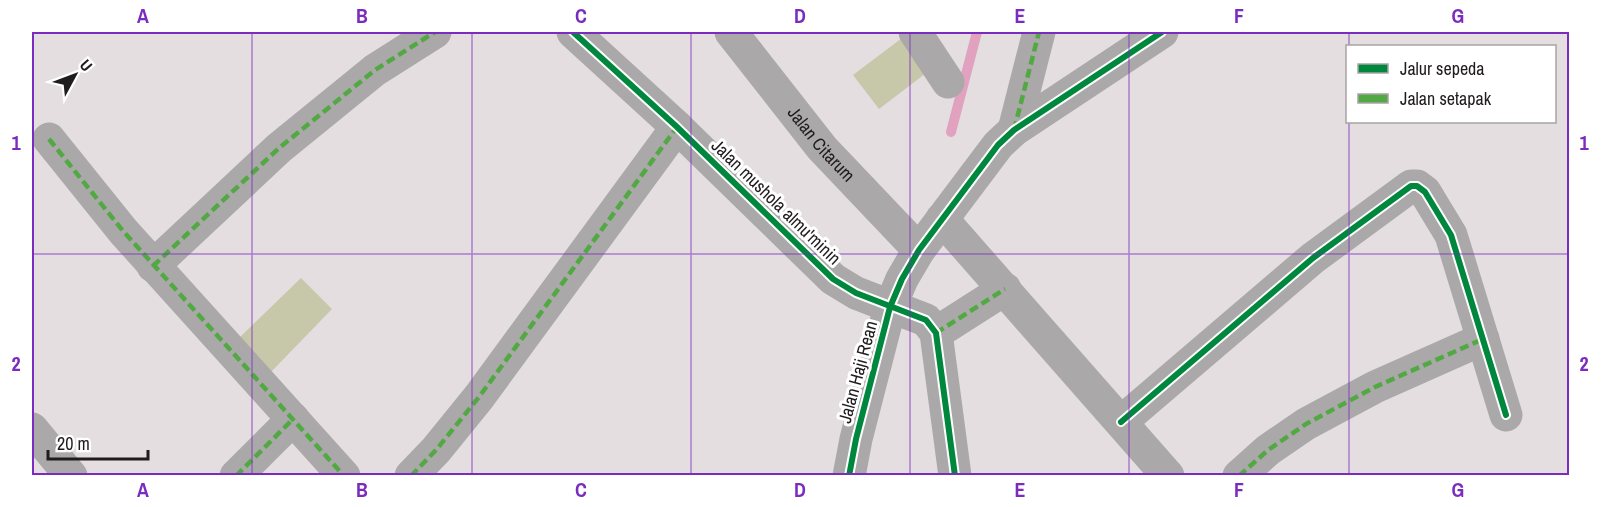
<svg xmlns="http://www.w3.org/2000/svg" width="1601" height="507" font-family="'Archivo Narrow',sans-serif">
	<rect width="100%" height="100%" fill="#e4dee1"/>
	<g fill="#c6c8a9">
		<path d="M 906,35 L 930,70 L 879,109 L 853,75 Z"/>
		<path d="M 301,278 L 332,309 L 271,372 L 239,338 Z"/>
	</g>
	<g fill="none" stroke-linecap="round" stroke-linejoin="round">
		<path stroke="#e0a2be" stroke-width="10" d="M 951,132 L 977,32"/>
		<g stroke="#aaa8a8" stroke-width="33">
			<path d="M 573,32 L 677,127 L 833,279 L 856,293 L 926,320 L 936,333 L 955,476"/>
			<path id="s1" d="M 731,32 L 822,148 L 919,250"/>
			<path d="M 915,32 L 948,82"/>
			<path d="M 1014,130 L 1039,32"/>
			<path d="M 49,139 L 123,231 L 344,476"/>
			<path d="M 942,219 L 1168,476"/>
			<path d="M 153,266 L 279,148 L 375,70 L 435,32"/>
			<path d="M 936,333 L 1005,289"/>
			<path d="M 1121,422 L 1313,258 L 1411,186 L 1417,186 L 1425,192 L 1451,235 L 1506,415"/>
			<path d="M 32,429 L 71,476"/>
			<path d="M 236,476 L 293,419"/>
			<path d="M 411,476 L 436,450 L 479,397 L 677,127"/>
			<path d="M 1239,476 L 1268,450 L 1306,424 L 1375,387 L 1483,339"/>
		</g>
		<path stroke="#aaa8a8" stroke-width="33" d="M 849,476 L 856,439 L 890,307 L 902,279 L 919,250 L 998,145 L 1014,130 L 1162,32"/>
		<g stroke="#52a943" stroke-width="4.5" stroke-dasharray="9 4.5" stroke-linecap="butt">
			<path d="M 1014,130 L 1039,32"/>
			<path d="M 49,139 L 123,231 L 344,476"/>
			<path d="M 153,266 L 279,148 L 375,70 L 435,32"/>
			<path d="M 936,333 L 1005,289"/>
			<path d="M 236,476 L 293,419"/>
			<path d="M 411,476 L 436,450 L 479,397 L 677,127"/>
			<path d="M 1239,476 L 1268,450 L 1306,424 L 1375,387 L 1483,339"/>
		</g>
		<g stroke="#fff" stroke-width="10">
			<g id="cycleway">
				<path d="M 573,32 L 677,127 L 833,279 L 856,293 L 926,320 L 936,333 L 955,476"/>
				<path d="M 1121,422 L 1313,258 L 1411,186 L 1417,186 L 1425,192 L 1451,235 L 1506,415"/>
				<path d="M 849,476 L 856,439 L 890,307 L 902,279 L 919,250 L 998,145 L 1014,130 L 1162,32"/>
			</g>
		</g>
		<use href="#cycleway" stroke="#00873e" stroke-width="6"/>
	</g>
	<path fill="none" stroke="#7b2cbf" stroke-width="1.5" stroke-opacity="0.55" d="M 252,32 L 252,476M 472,32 L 472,476M 691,32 L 691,476M 910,32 L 910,476M 1129,32 L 1129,476M 1349,32 L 1349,46M 1349,122 L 1349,476M 32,254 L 1570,254"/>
	<g text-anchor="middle" stroke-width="6" stroke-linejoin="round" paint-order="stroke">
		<g font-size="18" fill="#201c1e" stroke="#fff">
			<text dy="6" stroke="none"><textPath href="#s1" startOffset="144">Jalan Citarum</textPath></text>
			<text transform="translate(776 202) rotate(44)" y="6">Jalan mushola almu'minin</text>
			<text transform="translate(858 372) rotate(-75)" y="6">Jalan Haji Rean</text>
		</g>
	</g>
	<rect width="1601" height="507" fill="none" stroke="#ffffff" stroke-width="66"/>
	<rect x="1346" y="45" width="210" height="78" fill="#ffffff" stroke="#a6a4a5" stroke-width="1.5"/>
	<rect x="1358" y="64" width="30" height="9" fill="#00873e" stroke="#a6a4a5" stroke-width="1.5"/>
	<text x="1400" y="75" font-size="18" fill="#201c1e">Jalur sepeda</text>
	<rect x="1358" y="94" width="30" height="9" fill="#52a943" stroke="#a6a4a5" stroke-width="1.5"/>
	<text x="1400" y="105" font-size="18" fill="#201c1e">Jalan setapak</text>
	<g transform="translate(75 75) rotate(49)" stroke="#ffffff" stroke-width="4.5" paint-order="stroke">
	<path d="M0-4.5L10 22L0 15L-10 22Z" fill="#201c1e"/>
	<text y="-9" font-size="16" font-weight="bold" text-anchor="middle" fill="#201c1e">U</text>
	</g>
	<path d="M48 450v9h100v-9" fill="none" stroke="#201c1e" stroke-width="3"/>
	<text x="57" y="450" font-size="18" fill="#201c1e" stroke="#ffffff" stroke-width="4.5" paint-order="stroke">20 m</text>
	<rect x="33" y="33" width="1535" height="441" fill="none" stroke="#7b2cbf" stroke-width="2"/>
	<g font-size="20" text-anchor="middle" font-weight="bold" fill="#7b2cbf">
		<text x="143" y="23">A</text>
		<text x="362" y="23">B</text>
		<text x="581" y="23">C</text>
		<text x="800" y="23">D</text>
		<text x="1020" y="23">E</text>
		<text x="1239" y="23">F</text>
		<text x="1458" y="23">G</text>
		<text x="16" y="150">1</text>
		<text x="1584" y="150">1</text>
		<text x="16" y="371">2</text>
		<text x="1584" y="371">2</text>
		<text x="143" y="497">A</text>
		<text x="362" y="497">B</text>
		<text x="581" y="497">C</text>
		<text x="800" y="497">D</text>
		<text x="1020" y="497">E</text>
		<text x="1239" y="497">F</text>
		<text x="1458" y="497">G</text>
	</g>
</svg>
